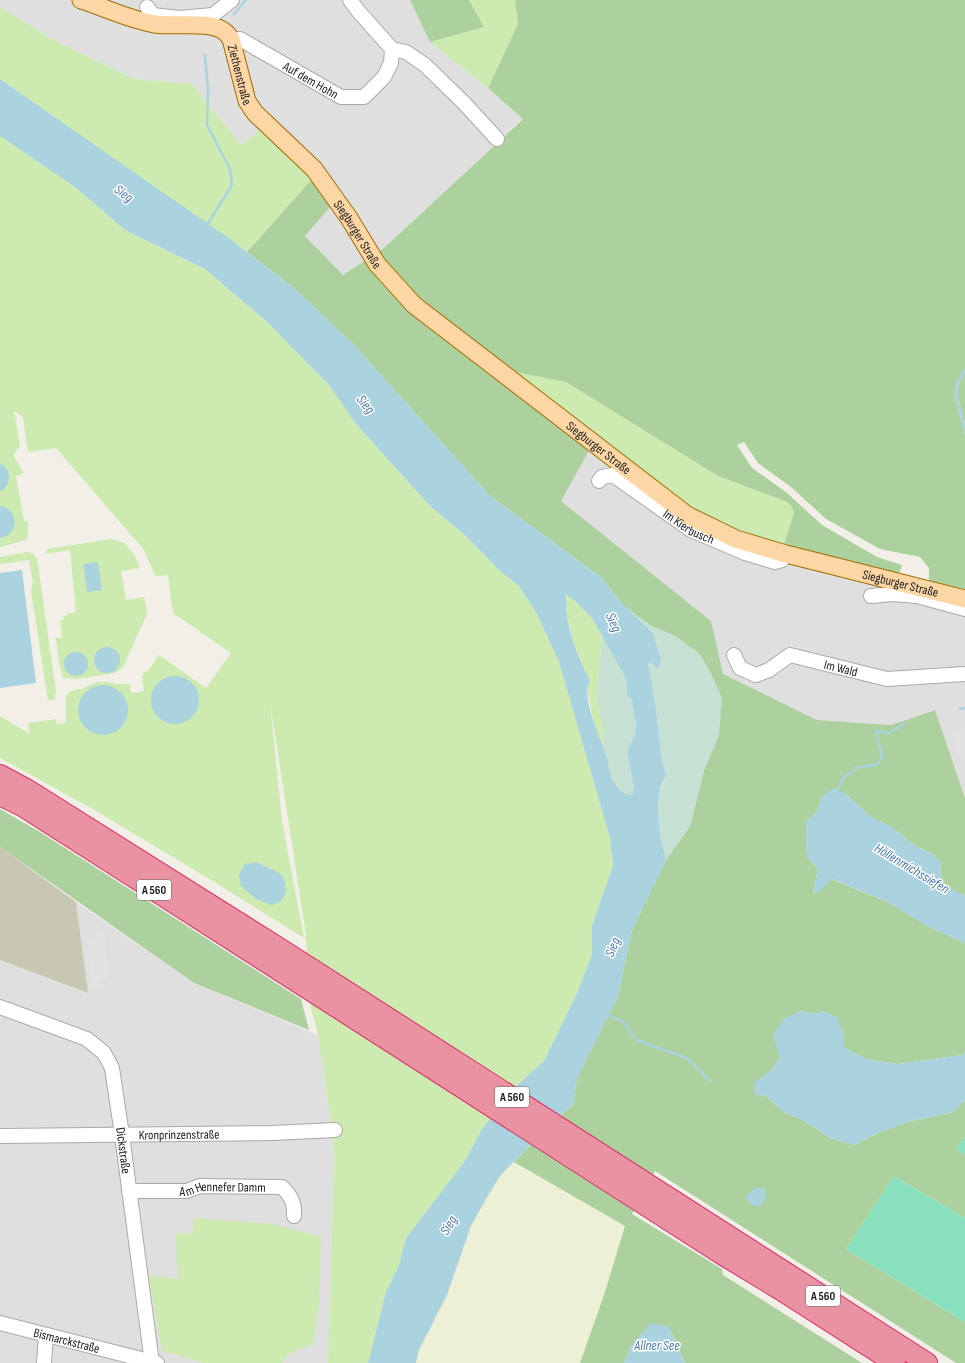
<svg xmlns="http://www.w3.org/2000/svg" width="965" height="1363" font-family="'Sofia Sans Condensed',sans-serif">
	<rect width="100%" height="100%" fill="#f2efe9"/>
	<g fill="#e0dfdf">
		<path d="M 0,0 L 410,0 L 431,42 L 488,88 L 523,118 L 384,248 L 343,275 L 305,236 L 331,206 L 262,128 L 241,146 L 192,84 L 134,79 L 50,38 L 0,7 Z"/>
		<path d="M 592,445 L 690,523 L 784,544 L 965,593 L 965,798 L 935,710 L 891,725 L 817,720 L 722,674 L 711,621 L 560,501 Z"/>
		<path d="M 76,902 L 194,983 L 318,1035 L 332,1128 L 334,1160 L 328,1363 L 0,1363 L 0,960 L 88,993 Z"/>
	</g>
	<path fill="#c7c7b4" d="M 0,847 L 76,902 L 88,993 L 0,960 Z"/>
	<path fill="#eef0d5" d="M 514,1162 L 625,1226 L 604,1295 L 580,1363 L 416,1363 L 419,1350 L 447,1295 L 471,1226 L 486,1199 L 500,1176 Z"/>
	<g fill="#cdebb0">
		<path d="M 469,0 L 515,0 L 518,24 L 488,88 L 430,42 L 484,27 Z"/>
		<path d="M 0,7 L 50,38 L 134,79 L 192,84 L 241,145 L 262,128 L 313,178 L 247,252 L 0,79 Z"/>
		<path d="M 0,136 L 75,187 L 125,230 L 205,269 L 266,321 L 329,385 L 356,424 L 430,506 L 466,536 L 499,570 L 519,586 L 537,614 L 559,662 L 610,838 L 613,865 L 592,926 L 592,954 L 577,993 L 544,1061 L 513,1089 L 482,1129 L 465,1161 L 406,1238 L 399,1265 L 386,1292 L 368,1363 L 328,1363 L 334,1160 L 332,1128 L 318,1035 L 311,1008 L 305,929 L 270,702 L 282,821 L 304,938 L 211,880 L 91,808 L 0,758 L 0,716 L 30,734 L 28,723 L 56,719 L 57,724 L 66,723 L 66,696 L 71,691 L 81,689 L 97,682 L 107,682 L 118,684 L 130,684 L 131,693 L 144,691 L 142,675 L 144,675 L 143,672 L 148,671 L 159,655 L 206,688 L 231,653 L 173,613 L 168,575 L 155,576 C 152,567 147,559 144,550 L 56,448 L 28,452 L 23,417 L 14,411 L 20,446 L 13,455 L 24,473 L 16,476 L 24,521 L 28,521 L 28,536 L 26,540 L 0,547 Z"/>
		<path d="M 505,370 L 566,382 L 718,476 L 787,502 L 791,506 L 794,513 L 784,544 L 690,523 Z"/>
		<path d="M 111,539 L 125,543 L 135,556 L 140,568 L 121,571 L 126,600 L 144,597 L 146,605 L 147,614 L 123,667 L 115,673 L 78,679 L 63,678 L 59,663 L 56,638 L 62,638 L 60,620 L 64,620 L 63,616 L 67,616 L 67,614 L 76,612 L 70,550 L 46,554 L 47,549 Z"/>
		<path d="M 27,552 L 32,553 L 37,558 L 56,692 L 54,700 L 48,700 L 31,591 L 33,582 L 29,560 L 0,564 L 0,557 Z"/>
		<path d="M 566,594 L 577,603 L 592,617 L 602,634 L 597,700 L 603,725 L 604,748 L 594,724 L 588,695 L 587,685 L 574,646 L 566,609 Z"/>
		<path d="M 194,1218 L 273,1224 L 321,1237 L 319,1304 L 313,1344 L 288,1354 L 282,1363 L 204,1363 L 162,1351 L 149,1276 L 178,1279 L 176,1233 L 193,1234 Z"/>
	</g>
	<g fill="#add19e">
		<path d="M 410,0 L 469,0 L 484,27 L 430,42 Z"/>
		<path d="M 515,0 L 965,0 L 965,424 L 957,393 L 960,380 L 954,393 L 965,435 L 965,589 L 929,581 L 929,568 L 920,557 L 880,549 L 826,519 L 791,487 L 758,463 L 744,442 L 737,445 L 752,468 L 786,492 L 822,525 L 877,557 L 902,565 L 899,574 L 784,544 L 794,513 L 791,506 L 787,502 L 718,476 L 566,382 L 506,370 L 592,445 L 561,501 L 711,621 L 723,674 L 817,720 L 891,725 L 935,710 L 965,798 L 965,896 L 940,883 L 941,862 L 931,853 L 915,846 L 892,827 L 871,817 L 847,795 L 822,796 L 816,813 L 806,822 L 807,856 L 818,869 L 813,893 L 819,892 L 831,879 L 890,903 L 927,926 L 965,943 L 965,1052 L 962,1055 L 898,1064 L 869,1060 L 844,1048 L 844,1036 L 823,1011 L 814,1014 L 800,1011 L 780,1058 L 771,1070 L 755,1083 L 755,1094 L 766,1096 L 784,1112 L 803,1120 L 830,1138 L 854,1145 L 878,1133 L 907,1122 L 953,1112 L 965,1100 L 965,1137 L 956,1148 L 965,1155 L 965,1218 L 894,1176 L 846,1249 L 965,1322 L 965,1363 L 956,1363 L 655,1171 L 632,1214 L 722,1269 L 723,1275 L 862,1363 L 685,1363 L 669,1327 L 631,1346 L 624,1363 L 580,1363 L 604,1295 L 625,1226 L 514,1162 L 555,1120 L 573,1105 L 577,1078 L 618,996 L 632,930 L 666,860 L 690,826 L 704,770 L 719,735 L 677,637 L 651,626 L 624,606 L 602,578 L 489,495 L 354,345 L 294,288 L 247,252 L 313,178 L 331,206 L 305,236 L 343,275 L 384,248 L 523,119 L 488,88 L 518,24 Z"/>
		<path d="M 0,809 L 40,832 L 301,999 L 309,1030 L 194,983 L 0,847 Z"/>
	</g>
	<g fill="#c6e0d4">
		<path d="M 624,606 L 651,626 L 677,637 L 699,653 L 711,673 L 722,698 L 719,735 L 704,770 L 690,826 L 666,860 L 659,829 L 658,803 L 666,773 L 662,760 L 656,709 L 647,664 L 651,662 Z"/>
		<path d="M 602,634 L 626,678 L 627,693 L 632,701 L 635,714 L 636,732 L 627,752 L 634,787 L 632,795 L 629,795 L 623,791 L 616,784 L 610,773 L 607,755 L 604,748 L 603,725 L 597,700 Z"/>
	</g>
	<g fill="#88e0be">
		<path d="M 965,1137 L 965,1155 L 956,1148 Z"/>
		<path d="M 894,1176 L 965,1218 L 965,1322 L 846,1249 Z"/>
	</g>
	<g fill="#e2e2e2">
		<path d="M 965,728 L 965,755 L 957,756 L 953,730 Z"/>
		<path d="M 104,931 L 109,978 L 101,980 L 102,989 L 92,991 L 86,938 L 96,937 L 96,933 Z"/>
	</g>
	<g fill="#aad3df" fill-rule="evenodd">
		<path d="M 0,79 L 227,237 L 294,288 L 354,345 L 489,495 L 602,578 L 624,606 L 652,632 L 661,659 L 658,669 L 651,662 L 648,664 L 656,709 L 662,760 L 666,774 L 661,787 L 658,803 L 659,829 L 666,860 L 632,930 L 618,996 L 577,1078 L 573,1105 L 555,1120 L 500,1176 L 486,1199 L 471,1226 L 447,1295 L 419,1350 L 416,1363 L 368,1363 L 386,1292 L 399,1265 L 406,1238 L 465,1161 L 482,1129 L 513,1089 L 544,1061 L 577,993 L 592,954 L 592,926 L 613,865 L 610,838 L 559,662 L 537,614 L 519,586 L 499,570 L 466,536 L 430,506 L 356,424 L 329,385 L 266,321 L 205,269 L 125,230 L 75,187 L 0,136 ZM 566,594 L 577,603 L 592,618 L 626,678 L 627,693 L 632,701 L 636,725 L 636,732 L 627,752 L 634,787 L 632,795 C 622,795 612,781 610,772 C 608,766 609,760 606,754 C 601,738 580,697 590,681 C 576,654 565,625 566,594 Z"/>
		<path d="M 957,378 L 960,380 L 957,393 L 965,424 L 965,435 L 954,393 Z"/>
		<path d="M 0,463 C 13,470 11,485 0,492 Z"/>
		<path d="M 0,506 C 19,509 20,535 0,538 Z"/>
		<path d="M 98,562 L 102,590 L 87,592 L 83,564 Z"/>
		<path d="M 22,570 L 36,683 L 0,688 L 0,573 Z"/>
		<circle cx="107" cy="660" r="13"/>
		<circle cx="76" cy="664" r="12"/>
		<circle cx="175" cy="700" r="24"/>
		<circle cx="103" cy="710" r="25"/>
		<path d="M 834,788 L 847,795 L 871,817 L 892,827 L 915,846 L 931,853 L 941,862 L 940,883 L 965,896 L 965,943 L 927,926 L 890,903 L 832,879 L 819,892 L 813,893 L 818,869 L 807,856 L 806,822 L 816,813 L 822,796 Z"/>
		<path d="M 256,862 L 281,874 L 285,883 L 286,892 L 281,901 L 272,905 L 256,899 L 241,886 L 239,874 L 245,864 Z"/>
		<path d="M 800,1011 L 814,1014 L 823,1011 L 837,1017 L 844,1036 L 844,1048 L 869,1060 L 898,1064 L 962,1055 L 965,1052 L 965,1100 L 953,1112 L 907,1122 L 878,1133 L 854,1145 L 830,1138 L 803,1120 L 784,1112 L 766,1096 L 755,1094 L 754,1083 L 771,1070 L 780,1058 L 773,1035 L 784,1019 Z"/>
		<path d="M 755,1188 L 764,1188 C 768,1195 764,1202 759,1207 C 751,1206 749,1204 746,1196 Z"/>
		<path d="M 651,1323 L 669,1327 L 685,1363 L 624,1363 L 631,1346 Z"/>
	</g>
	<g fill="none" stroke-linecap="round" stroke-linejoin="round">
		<g stroke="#aad3df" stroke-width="2.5">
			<path d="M 234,14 L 246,0"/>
			<path d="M 205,55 L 208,89 L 207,125 L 230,169 L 232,185 L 207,225"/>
			<path d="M 958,382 L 965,370"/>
			<path d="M 960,709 L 965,708"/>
			<path d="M 839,793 L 838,790 L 844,777 L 853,772 L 855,768 L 878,764 L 882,756 L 876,731 L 889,733 L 904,724"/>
			<path d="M 606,1014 L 623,1022 L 636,1040 L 687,1058 L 710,1081"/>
		</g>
		<g stroke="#a9a9a9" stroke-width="16">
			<g id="minor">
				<path d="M 147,7 L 153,15 L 179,18 L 213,15"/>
				<path d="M 210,24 L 213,15 L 232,0"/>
				<path id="s1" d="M 231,39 L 240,39 L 341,97 L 364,97 L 384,77 L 391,63 L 392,49 L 359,12 L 350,0"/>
				<path d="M 392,49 L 406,52 L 425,65 L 464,103 L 497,139"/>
				<path id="s2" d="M 599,481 L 602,477 L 613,475 L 691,530 L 745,553 L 775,562 L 782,560 L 786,554"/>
				<path d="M 871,596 L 892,594 L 917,596 L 965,609"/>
				<path id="s3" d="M 734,655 L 740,668 L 756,675 L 769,670 L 790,655 L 887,679 L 965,674"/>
				<path id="s4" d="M 0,1007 L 87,1039 L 104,1053 L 112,1068 L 122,1135 L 152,1363"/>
				<path id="s5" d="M 0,1136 L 273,1133 L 335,1130"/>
				<path id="s6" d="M 129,1191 L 187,1191 L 200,1186 L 282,1187 C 291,1196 295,1203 294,1216"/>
				<path id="s7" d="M 0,1323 L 157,1363"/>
				<path d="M 44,1363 L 46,1335"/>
			</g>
		</g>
		<g stroke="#a06b00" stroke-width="19">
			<g id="major">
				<path id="s8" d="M 81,0 C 106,8 130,20 155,24 C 174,27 211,20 225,32 C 228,34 229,37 231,39 L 247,101 L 255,113 L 314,169 L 349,218 L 377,264 L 414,305 L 687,515 L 736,539 L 786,554 L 965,599"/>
			</g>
		</g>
		<g stroke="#dc2a67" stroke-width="22">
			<g id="highway">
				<path d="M 0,775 L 28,790 L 279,948 L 927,1363"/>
				<path d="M 0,795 L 24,807 L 154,890 L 720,1253 L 781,1290 L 895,1363"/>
			</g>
		</g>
		<use href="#minor" stroke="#fff" stroke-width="14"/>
		<use href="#major" stroke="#fcd6a4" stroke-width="17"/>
		<use href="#highway" stroke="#e892a2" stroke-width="20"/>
	</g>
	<g text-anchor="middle" stroke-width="3" stroke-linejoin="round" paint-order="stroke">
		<g fill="#fff" stroke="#646464" stroke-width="1">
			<rect x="137" y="880" width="34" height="20" rx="3"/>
			<rect x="495" y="1087" width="34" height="20" rx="3"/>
			<rect x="806" y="1286" width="34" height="20" rx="3"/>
		</g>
		<g font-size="12" font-weight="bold" fill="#222">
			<text x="154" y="894">A 560</text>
			<text x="512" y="1101">A 560</text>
			<text x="823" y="1300">A 560</text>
		</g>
		<g font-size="13" fill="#222" stroke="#fff">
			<text dy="5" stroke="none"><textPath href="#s8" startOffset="195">Ziethenstraße</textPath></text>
			<text dy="5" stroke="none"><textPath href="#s1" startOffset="91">Auf dem Hohn</textPath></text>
			<text dy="5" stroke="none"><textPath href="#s8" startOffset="397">Siegburger Straße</textPath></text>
			<text dy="5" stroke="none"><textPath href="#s8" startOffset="721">Siegburger Straße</textPath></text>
			<text dy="5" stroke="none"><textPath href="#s2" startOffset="108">Im Kierbusch</textPath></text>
			<text dy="5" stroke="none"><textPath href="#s8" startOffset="1057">Siegburger Straße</textPath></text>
			<text dy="5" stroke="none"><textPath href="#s3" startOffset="124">Im Wald</textPath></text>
			<text dy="5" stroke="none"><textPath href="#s5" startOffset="179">Kronprinzenstraße</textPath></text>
			<text dy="5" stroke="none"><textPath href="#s4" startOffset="215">Dickstraße</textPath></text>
			<text dy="5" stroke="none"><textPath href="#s6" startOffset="94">Am Hennefer Damm</textPath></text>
			<text dy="5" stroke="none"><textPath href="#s7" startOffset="69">Bismarckstraße</textPath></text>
		</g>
		<g font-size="14" font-style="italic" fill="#4a7aab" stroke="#fff">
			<text transform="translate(124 193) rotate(36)" y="5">Sieg</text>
			<text transform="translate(366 404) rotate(51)" y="5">Sieg</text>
			<text transform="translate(614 622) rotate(67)" y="5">Sieg</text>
			<text transform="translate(912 868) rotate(31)" y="5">Höllenmichssiefen</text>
			<text transform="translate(612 947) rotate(-68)" y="5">Sieg</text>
			<text transform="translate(448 1225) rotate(-60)" y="5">Sieg</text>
			<text x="657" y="1350">Allner See</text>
		</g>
	</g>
</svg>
